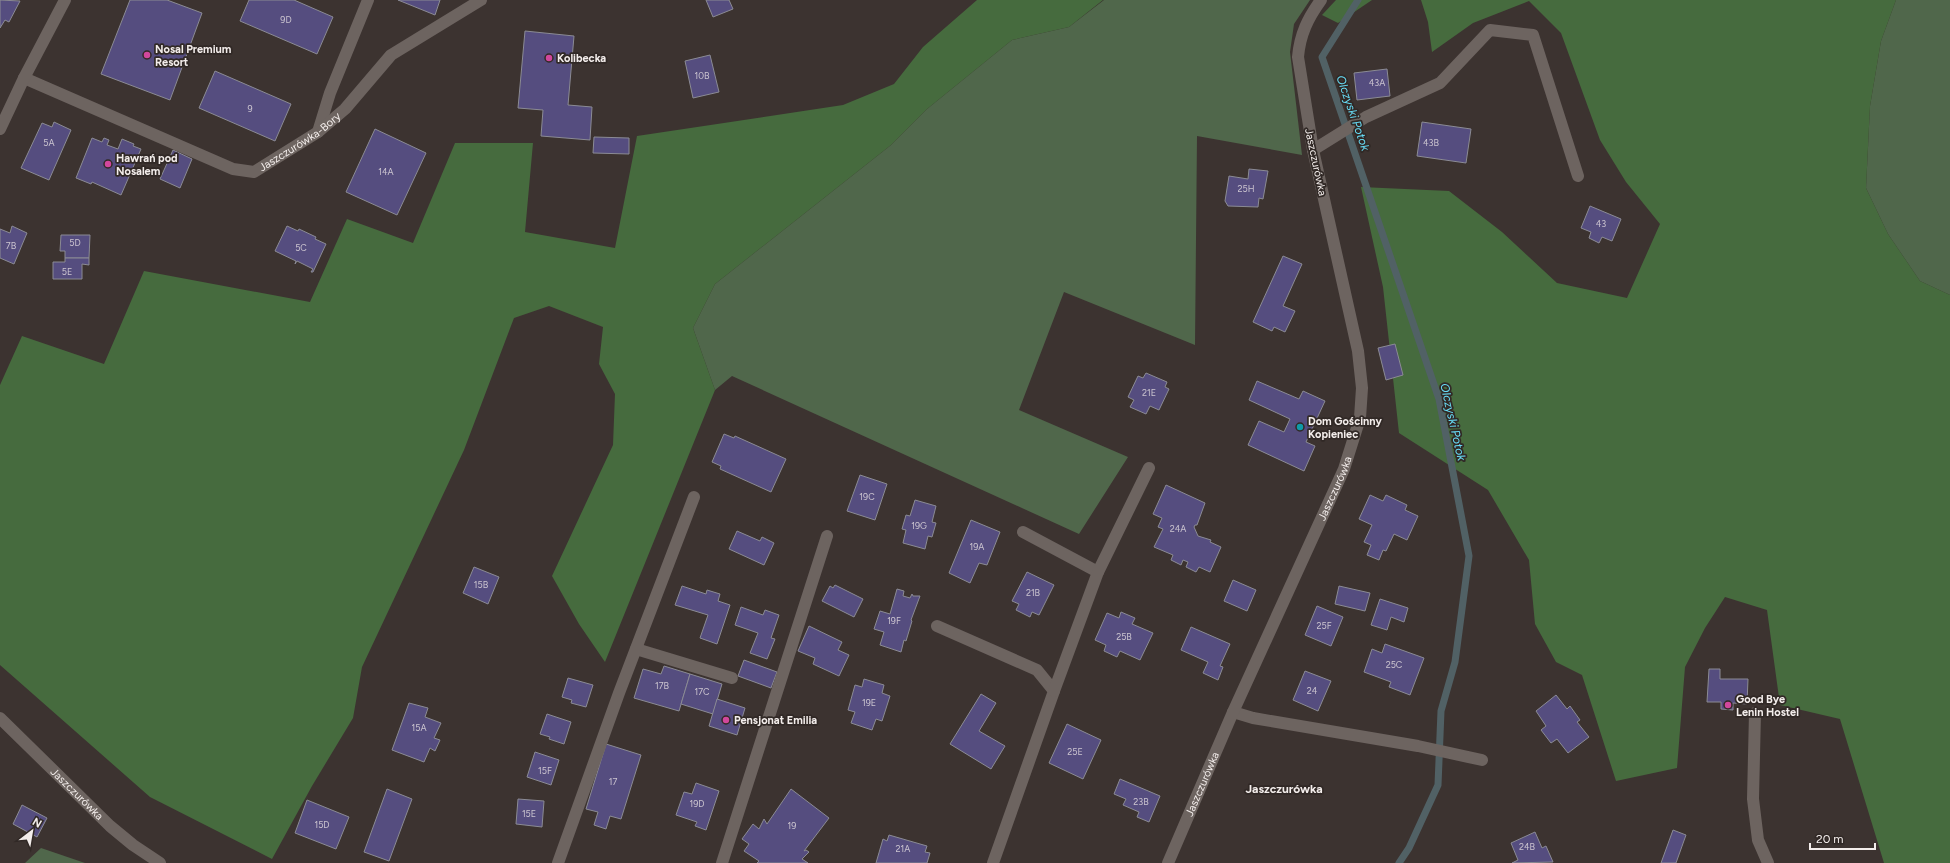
<svg xmlns="http://www.w3.org/2000/svg" width="1950" height="863" font-family="Figtree,sans-serif">
	<rect width="100%" height="100%" fill="#3c3330"/>
	<g fill="#50674b">
		<path d="M 1104,0 L 1310,0 L 1294,24 L 1290,52 L 1302,155 L 1197,136 L 1195,345 L 1064,292 L 1019,410 L 1128,457 L 1079,534 L 732,376 L 715,390 L 693,328 L 715,284 L 891,145 L 927,109 L 1012,40 L 1069,27 Z"/>
		<path d="M 1896,0 L 1950,0 L 1950,295 L 1920,281 L 1888,234 L 1866,188 L 1870,106 L 1881,41 Z"/>
		<path d="M 41,848 L 85,863 L 25,863 Z"/>
	</g>
	<g fill="#466b3e">
		<path d="M 977,0 L 1103,0 L 1069,27 L 1012,40 L 927,109 L 891,145 L 715,284 L 693,328 L 715,390 L 605,662 L 579,624 L 552,576 L 613,445 L 615,394 L 599,364 L 603,327 L 549,306 L 514,318 L 464,450 L 362,667 L 353,718 L 312,786 L 272,859 L 150,797 L 0,665 L 0,385 L 22,336 L 104,364 L 144,271 L 310,302 L 347,219 L 413,243 L 455,143 L 533,143 L 525,232 L 615,248 L 637,136 L 843,105 L 894,84 L 923,47 Z"/>
		<path d="M 1336,0 L 1372,0 L 1338,23 L 1322,15 Z"/>
		<path d="M 1421,0 L 1896,0 L 1881,41 L 1870,106 L 1866,188 L 1888,234 L 1920,281 L 1950,295 L 1950,863 L 1884,863 L 1840,719 L 1780,705 L 1767,610 L 1725,597 L 1705,628 L 1685,667 L 1677,768 L 1616,781 L 1582,675 L 1556,662 L 1535,624 L 1529,560 L 1488,490 L 1399,433 L 1383,287 L 1361,187 L 1449,191 L 1502,232 L 1557,283 L 1627,298 L 1660,224 L 1626,182 L 1600,140 L 1561,33 L 1529,1 L 1473,23 L 1432,52 L 1428,22 Z"/>
	</g>
	<g fill="none" stroke-linecap="round" stroke-linejoin="round">
		<path stroke="#516165" stroke-width="7" d="M 1358,0 L 1322,57 L 1439,399 L 1469,556 L 1455,662 L 1441,711 L 1438,785 L 1409,848 L 1399,863"/>
	</g>
	<g fill="#554d7f" stroke="#8b8b94">
		<path d="M 0,0 L 20,1 L 9,22 L 5,20 L 0,28 Z"/>
		<path d="M 130,0 L 167,0 L 202,13 L 170,100 L 101,74 Z"/>
		<path d="M 249,0 L 294,0 L 333,17 L 317,54 L 240,21 Z"/>
		<path d="M 398,0 L 440,0 L 435,15 Z"/>
		<path d="M 706,0 L 729,0 L 733,9 L 713,17 Z"/>
		<path d="M 525,31 L 574,36 L 568,105 L 592,107 L 590,140 L 541,136 L 543,110 L 518,108 Z"/>
		<path d="M 710,55 L 719,92 L 693,98 L 685,61 Z"/>
		<path d="M 1387,69 L 1390,96 L 1357,100 L 1354,73 Z"/>
		<path d="M 215,71 L 291,104 L 275,141 L 199,108 Z"/>
		<path d="M 54,122 L 71,130 L 49,180 L 21,168 L 42,123 L 52,127 Z"/>
		<path d="M 1422,122 L 1471,129 L 1466,163 L 1417,156 Z"/>
		<path d="M 375,129 L 426,153 L 397,215 L 346,192 Z"/>
		<path d="M 594,137 L 629,138 L 629,154 L 593,153 Z"/>
		<path d="M 92,138 L 102,142 L 104,138 L 109,140 L 107,145 L 118,149 L 122,139 L 134,144 L 133,146 L 141,149 L 121,195 L 92,182 L 91,184 L 76,178 Z"/>
		<path d="M 173,150 L 192,159 L 180,188 L 160,179 Z"/>
		<path d="M 1249,169 L 1268,171 L 1263,199 L 1259,198 L 1258,207 L 1228,206 L 1225,201 L 1229,176 L 1248,179 Z"/>
		<path d="M 1590,206 L 1621,219 L 1612,241 L 1602,237 L 1599,243 L 1589,238 L 1591,232 L 1581,228 Z"/>
		<path d="M 12,226 L 27,233 L 14,264 L 0,258 L 0,229 L 10,233 Z"/>
		<path d="M 287,226 L 298,231 L 299,229 L 316,237 L 315,239 L 326,244 L 313,272 L 311,272 L 313,269 L 297,261 L 295,264 L 296,261 L 275,251 Z"/>
		<path d="M 61,235 L 90,235 L 89,258 L 65,258 L 65,251 L 60,251 Z"/>
		<path d="M 1283,256 L 1302,264 L 1283,306 L 1295,311 L 1285,332 L 1274,327 L 1272,331 L 1253,322 Z"/>
		<path d="M 65,258 L 89,258 L 89,265 L 82,264 L 82,279 L 53,279 L 53,262 L 65,262 Z"/>
		<path d="M 1395,344 L 1403,375 L 1386,380 L 1378,348 Z"/>
		<path d="M 1146,373 L 1167,382 L 1165,387 L 1169,389 L 1159,410 L 1150,406 L 1146,414 L 1130,407 L 1134,400 L 1128,397 L 1138,376 L 1143,378 Z"/>
		<path d="M 1257,381 L 1299,399 L 1303,391 L 1325,401 L 1306,442 L 1315,446 L 1304,471 L 1248,445 L 1259,421 L 1284,432 L 1290,419 L 1249,400 Z"/>
		<path d="M 724,434 L 734,438 L 735,436 L 786,459 L 771,492 L 720,469 L 721,466 L 712,462 Z"/>
		<path d="M 860,475 L 887,484 L 875,520 L 847,511 Z"/>
		<path d="M 1166,485 L 1205,503 L 1197,525 L 1195,525 L 1194,527 L 1198,536 L 1211,540 L 1210,542 L 1221,547 L 1210,572 L 1199,567 L 1196,572 L 1186,567 L 1188,562 L 1183,560 L 1181,565 L 1171,560 L 1173,555 L 1154,547 L 1163,529 L 1158,527 L 1162,518 L 1153,514 Z"/>
		<path d="M 1370,495 L 1383,501 L 1386,495 L 1407,505 L 1405,510 L 1418,516 L 1407,540 L 1394,534 L 1386,551 L 1383,550 L 1379,560 L 1367,555 L 1371,545 L 1364,542 L 1372,525 L 1359,519 Z"/>
		<path d="M 915,500 L 936,506 L 932,522 L 936,523 L 932,537 L 928,536 L 925,549 L 903,543 L 906,530 L 902,529 L 906,515 L 910,516 Z"/>
		<path d="M 971,520 L 1000,532 L 987,565 L 979,563 L 970,583 L 949,573 Z"/>
		<path d="M 737,531 L 760,541 L 762,537 L 774,543 L 764,565 L 729,549 Z"/>
		<path d="M 474,567 L 499,577 L 488,604 L 463,593 Z"/>
		<path d="M 1027,572 L 1054,585 L 1039,615 L 1032,612 L 1030,617 L 1016,610 L 1019,604 L 1012,601 Z"/>
		<path d="M 1233,580 L 1256,590 L 1247,611 L 1224,601 Z"/>
		<path d="M 835,585 L 863,599 L 854,617 L 822,601 L 830,586 L 833,588 Z"/>
		<path d="M 682,586 L 706,594 L 707,590 L 720,594 L 718,601 L 730,605 L 717,644 L 700,638 L 708,615 L 675,605 Z"/>
		<path d="M 1339,586 L 1370,593 L 1365,611 L 1335,604 Z"/>
		<path d="M 897,589 L 904,591 L 903,596 L 910,598 L 912,594 L 913,596 L 920,596 L 911,620 L 912,621 L 906,641 L 904,640 L 901,652 L 880,645 L 884,632 L 874,629 L 880,611 L 890,614 Z"/>
		<path d="M 1380,599 L 1408,608 L 1404,622 L 1391,617 L 1387,630 L 1371,625 Z"/>
		<path d="M 1317,606 L 1343,617 L 1331,646 L 1305,635 Z"/>
		<path d="M 741,607 L 763,615 L 765,610 L 779,615 L 771,638 L 775,639 L 767,659 L 750,653 L 758,633 L 735,625 Z"/>
		<path d="M 1121,612 L 1135,618 L 1132,624 L 1153,633 L 1140,660 L 1120,651 L 1117,657 L 1104,651 L 1106,645 L 1095,640 L 1107,613 L 1119,618 Z"/>
		<path d="M 809,626 L 842,642 L 838,650 L 849,655 L 839,676 L 813,664 L 815,658 L 798,651 Z"/>
		<path d="M 1191,627 L 1230,644 L 1220,666 L 1223,667 L 1218,680 L 1203,673 L 1208,662 L 1181,650 Z"/>
		<path d="M 1385,644 L 1424,658 L 1410,695 L 1389,687 L 1391,682 L 1364,672 L 1372,649 L 1382,653 Z"/>
		<path d="M 744,660 L 777,672 L 771,688 L 738,676 Z"/>
		<path d="M 664,666 L 690,674 L 679,711 L 634,698 L 643,669 L 661,674 Z"/>
		<path d="M 1709,669 L 1720,669 L 1720,679 L 1748,679 L 1747,704 L 1733,703 L 1733,710 L 1721,709 L 1721,702 L 1707,702 Z"/>
		<path d="M 1305,671 L 1331,681 L 1318,711 L 1293,700 Z"/>
		<path d="M 690,674 L 722,684 L 713,714 L 681,704 Z"/>
		<path d="M 568,678 L 593,685 L 586,707 L 571,703 L 572,700 L 562,697 Z"/>
		<path d="M 864,679 L 884,685 L 882,693 L 890,696 L 882,721 L 876,719 L 872,730 L 851,723 L 855,712 L 848,710 L 855,685 L 862,687 Z"/>
		<path d="M 981,694 L 996,703 L 979,731 L 1005,746 L 991,769 L 950,744 Z"/>
		<path d="M 1556,695 L 1567,709 L 1570,706 L 1580,720 L 1577,722 L 1589,737 L 1568,753 L 1557,739 L 1551,743 L 1541,730 L 1546,726 L 1536,711 Z"/>
		<path d="M 717,699 L 745,708 L 737,735 L 709,726 Z"/>
		<path d="M 409,703 L 428,708 L 425,717 L 441,723 L 434,738 L 440,740 L 435,751 L 430,748 L 424,762 L 392,750 Z"/>
		<path d="M 547,714 L 571,722 L 564,744 L 549,739 L 550,737 L 540,734 Z"/>
		<path d="M 1067,724 L 1101,740 L 1083,779 L 1049,763 Z"/>
		<path d="M 606,744 L 641,755 L 621,819 L 610,816 L 606,829 L 594,825 L 598,812 L 586,809 Z"/>
		<path d="M 535,752 L 559,760 L 551,785 L 527,777 Z"/>
		<path d="M 1120,779 L 1160,796 L 1149,822 L 1137,817 L 1139,812 L 1123,805 L 1126,799 L 1114,794 Z"/>
		<path d="M 696,783 L 719,791 L 706,830 L 695,826 L 697,822 L 676,815 L 684,792 L 692,794 Z"/>
		<path d="M 387,789 L 412,799 L 389,861 L 364,852 Z"/>
		<path d="M 791,789 L 829,818 L 804,851 L 806,850 L 809,852 L 802,859 L 808,863 L 757,863 L 759,861 L 744,851 L 749,844 L 742,839 L 753,824 L 759,829 L 764,819 L 767,824 Z"/>
		<path d="M 518,799 L 544,801 L 542,827 L 516,824 Z"/>
		<path d="M 307,800 L 349,817 L 336,849 L 295,833 Z"/>
		<path d="M 22,805 L 47,818 L 37,837 L 13,824 Z"/>
		<path d="M 1673,830 L 1686,835 L 1676,863 L 1661,863 Z"/>
		<path d="M 1535,832 L 1542,848 L 1546,846 L 1553,862 L 1512,863 L 1518,860 L 1511,843 Z"/>
		<path d="M 889,835 L 927,846 L 925,852 L 930,853 L 927,863 L 876,863 L 883,839 L 887,841 Z"/>
	</g>
	<g fill="none" stroke-linecap="round" stroke-linejoin="round">
		<g stroke="#6d6460" stroke-width="12">
			<path d="M 318,132 L 330,93 L 368,0"/>
			<path d="M 1313,150 L 1366,117 L 1440,83 L 1490,30 L 1533,35 L 1578,176"/>
			<path d="M 1023,532 L 1098,572"/>
			<path d="M 937,626 L 1037,670 L 1054,691 L 993,863"/>
			<path d="M 636,649 L 732,678"/>
			<path d="M 1054,691 L 1098,572 L 1149,468"/>
			<path d="M 1233,712 L 1253,718 L 1418,746 L 1482,760"/>
			<path d="M 1755,713 L 1753,799 L 1758,840 L 1768,863"/>
			<path d="M 558,863 L 619,693 L 694,497"/>
			<path d="M 722,863 L 827,536"/>
		</g>
		<g stroke="#6d6460" stroke-width="12">
			<path id="s1" d="M 24,78 L 233,169 L 254,172 L 318,132 L 345,109 L 391,55 L 481,0"/>
			<path d="M 0,129 L 24,78 L 65,0"/>
			<path id="s2" d="M 1168,863 L 1233,712 L 1344,469 L 1360,418 L 1362,388 L 1358,351 L 1313,150 L 1298,57 C 1300,34 1308,18 1321,0"/>
		</g>
		<path stroke="#6d6460" stroke-width="12" id="s3" d="M 0,718 L 110,826 L 133,845 L 160,863"/>
	</g>
	<g fill="#d1479c" stroke="#312926" stroke-width="1.5">
		<circle cx="147" cy="55" r="4"/>
		<circle cx="549" cy="58" r="4"/>
		<circle cx="108" cy="164" r="4"/>
		<circle cx="1728" cy="705" r="4"/>
		<circle cx="726" cy="720" r="4"/>
	</g>
	<circle fill="#0f9aa8" stroke="#312926" stroke-width="1.5" cx="1300" cy="427" r="4"/>
	<g text-anchor="middle" stroke-width="3.5" stroke-linejoin="round" paint-order="stroke">
		<g font-size="9" fill="#ccc5d0">
			<text x="286" y="23">9D</text>
			<text x="702" y="79">10B</text>
			<text x="1377" y="86">43A</text>
			<text x="250" y="112">9</text>
			<text x="49" y="146">5A</text>
			<text x="1431" y="146">43B</text>
			<text x="386" y="175">14A</text>
			<text x="1246" y="192">25H</text>
			<text x="1601" y="227">43</text>
			<text x="75" y="246">5D</text>
			<text x="11" y="249">7B</text>
			<text x="301" y="251">5C</text>
			<text x="67" y="275">5E</text>
			<text x="1149" y="396">21E</text>
			<text x="867" y="500">19C</text>
			<text x="919" y="529">19G</text>
			<text x="1178" y="532">24A</text>
			<text x="977" y="550">19A</text>
			<text x="481" y="588">15B</text>
			<text x="1033" y="596">21B</text>
			<text x="894" y="624">19F</text>
			<text x="1324" y="629">25F</text>
			<text x="1124" y="640">25B</text>
			<text x="1394" y="668">25C</text>
			<text x="662" y="689">17B</text>
			<text x="1312" y="694">24</text>
			<text x="702" y="695">17C</text>
			<text x="869" y="706">19E</text>
			<text x="419" y="731">15A</text>
			<text x="1075" y="755">25E</text>
			<text x="545" y="774">15F</text>
			<text x="613" y="785">17</text>
			<text x="1141" y="805">23B</text>
			<text x="697" y="807">19D</text>
			<text x="529" y="817">15E</text>
			<text x="322" y="828">15D</text>
			<text x="792" y="829">19</text>
			<text x="1527" y="850">24B</text>
			<text x="903" y="852">21A</text>
		</g>
		<g font-size="11" font-weight="bold" fill="#f3edeb" stroke="#312926" text-anchor="start">
			<text x="155" y="53">Nosal Premium<tspan x="155" dy="13">Resort</tspan></text>
			<text x="557" y="62">Kolibecka</text>
			<text x="116" y="162">Hawrań pod<tspan x="116" dy="13">Nosalem</tspan></text>
			<text x="1308" y="425">Dom Gościnny<tspan x="1308" dy="13">Kopieniec</tspan></text>
			<text x="1736" y="703">Good Bye<tspan x="1736" dy="13">Lenin Hostel</tspan></text>
			<text x="734" y="724">Pensjonat Emilia</text>
		</g>
		<g font-size="11" fill="#f3edeb" stroke="#312926">
			<text dy="4" stroke="none"><textPath href="#s1" startOffset="304">Jaszczurówka-Bory</textPath></text>
			<text transform="translate(1316 162) rotate(78)" y="4">Jaszczurówka</text>
			<text dy="4" stroke="none"><textPath href="#s2" startOffset="410">Jaszczurówka</textPath></text>
			<text dy="4" stroke="none"><textPath href="#s2" startOffset="86">Jaszczurówka</textPath></text>
			<text dy="4" stroke="none"><textPath href="#s3" startOffset="108">Jaszczurówka</textPath></text>
		</g>
		<g font-size="12" font-style="italic" fill="#68def8" stroke="#312926">
			<text transform="translate(1353 113) rotate(71)" y="4">Olczyski Potok</text>
			<text transform="translate(1453 422) rotate(77)" y="4">Olczyski Potok</text>
		</g>
		<g font-size="12" font-weight="bold" fill="#f3edeb" stroke="#312926">
			<text x="1284" y="793">Jaszczurówka</text>
		</g>
	</g>
	<g transform="translate(32 831) rotate(31)" stroke="#312926" stroke-width="3" paint-order="stroke">
	<path d="M0-3L7 15L0 10L-7 15Z" fill="#f3edeb"/>
	<text y="-6" font-size="11" font-weight="bold" text-anchor="middle" fill="#f3edeb">N</text>
	</g>
	<path d="M1810 843v6h65v-6" fill="none" stroke="#f3edeb" stroke-width="2"/>
	<text x="1816" y="843" font-size="12" fill="#f3edeb" stroke="#312926" stroke-width="3" paint-order="stroke">20 m</text>
</svg>
